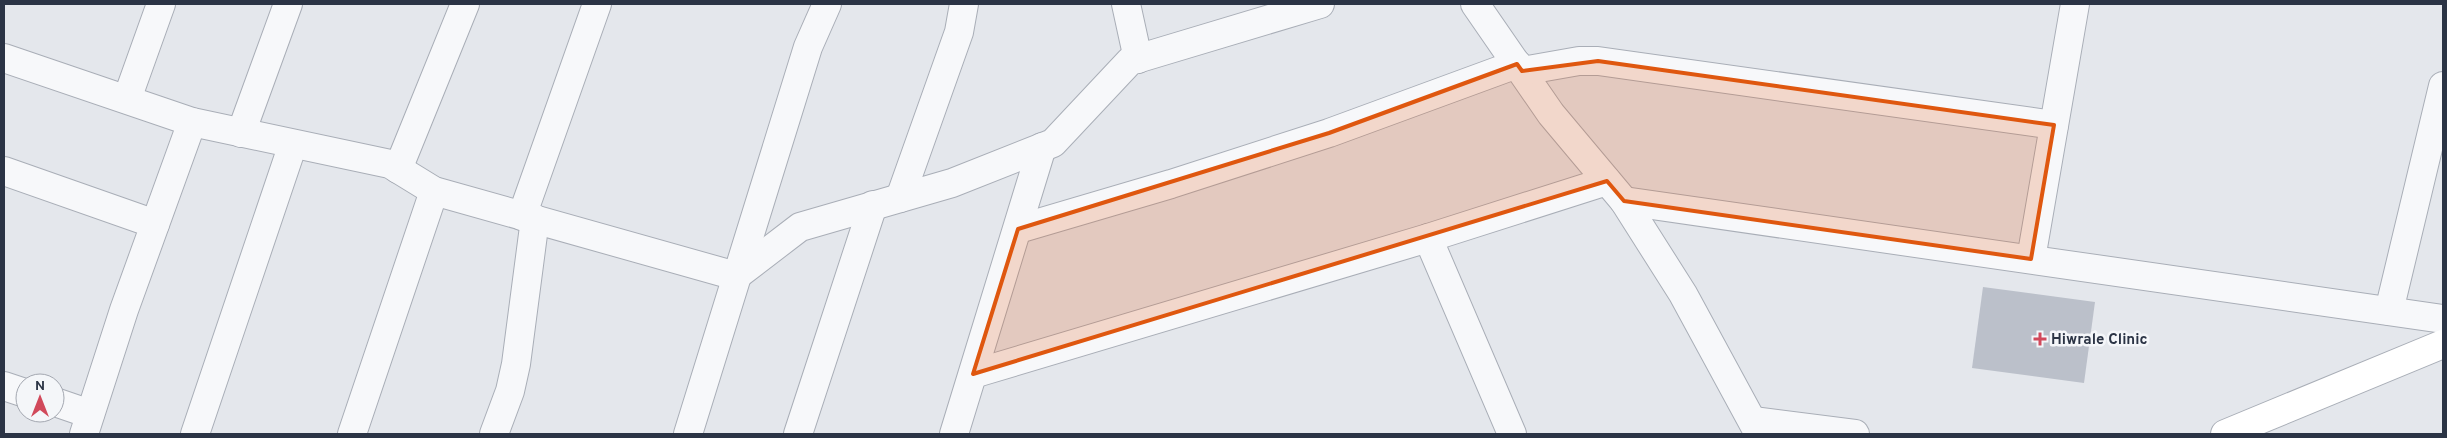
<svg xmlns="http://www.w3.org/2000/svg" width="2447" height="438" font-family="Overpass,sans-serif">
	<rect width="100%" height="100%" fill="#e4e7ec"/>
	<path fill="#bbc0ca" d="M 1983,287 L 2095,302 L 2084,383 L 1972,368 Z"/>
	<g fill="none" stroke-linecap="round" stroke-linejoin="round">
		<g stroke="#a9aeb7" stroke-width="30">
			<g id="street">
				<path d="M 1126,4 L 1138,59"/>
				<path d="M 1475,4 L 1551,114 L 1624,201 L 1683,294 L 1759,434"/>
				<path d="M 4,58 L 192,122 L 390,164 L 434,191 L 736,276 L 800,227 L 952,183 L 1053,143 L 1130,61 L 1320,4"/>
				<path d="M 1522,71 L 1579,61 L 1598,61 L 2054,125"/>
				<path d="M 127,99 L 161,4"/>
				<path d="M 241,133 L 288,4"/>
				<path d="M 398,169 L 465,4"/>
				<path d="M 4,171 L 155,224"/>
				<path d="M 900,198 L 959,32 L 964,4"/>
				<path d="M 1624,201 L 2443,319"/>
				<path d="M 522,216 L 597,4"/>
				<path d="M 1018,229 L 1171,184 L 1329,133 L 1517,64"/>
				<path d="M 1428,238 L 1512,434"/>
				<path d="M 2031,259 L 2075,4"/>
				<path d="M 2389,311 L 2443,86"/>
				<path d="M 973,374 L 1428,238 L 1607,181"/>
				<path d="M 4,386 L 25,393"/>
				<path d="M 55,402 L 90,414"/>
				<path d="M 1753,421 L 1855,434"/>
				<path d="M 84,434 L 124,310 L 192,122"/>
				<path d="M 195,434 L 293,144"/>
				<path d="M 352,434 L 434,191"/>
				<path d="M 494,434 L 510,391 L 516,364 L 535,219"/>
				<path d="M 688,434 L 808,47 L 827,4"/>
				<path d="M 798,434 L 873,205"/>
				<path d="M 954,434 L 1042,147"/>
			</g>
		</g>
		<g stroke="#a9aeb7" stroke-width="30">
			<path id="secondary" d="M 2225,434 L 2443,344"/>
		</g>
		<use href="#street" stroke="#f7f8fa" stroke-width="28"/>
		<use href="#secondary" stroke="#fff" stroke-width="28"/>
	</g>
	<path fill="#df570f" fill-opacity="0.2" stroke="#df570f" stroke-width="4" stroke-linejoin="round" d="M 1598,61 L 2054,125 L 2031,259 L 1624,201 L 1607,181 L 973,374 L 1018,229 L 1329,133 L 1517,64 L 1522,71 Z"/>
	<path fill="#d1495b" stroke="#f4f6f9" stroke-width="2" d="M2037.5 331.5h5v5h5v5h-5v5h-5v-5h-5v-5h5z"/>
	<g text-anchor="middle" stroke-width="5" stroke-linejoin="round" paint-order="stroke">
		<g font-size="15" font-weight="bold" fill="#2b3445" stroke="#f4f6f9" text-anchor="start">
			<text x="2051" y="344">Hiwrale Clinic</text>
		</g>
	</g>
	<rect width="2447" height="438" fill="none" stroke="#2b3445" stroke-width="10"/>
	<g transform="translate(40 398)"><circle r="24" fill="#f4f6f9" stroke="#a4a8b1"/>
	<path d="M0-4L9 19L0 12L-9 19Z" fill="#d1495b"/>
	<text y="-8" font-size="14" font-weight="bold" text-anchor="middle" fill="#2b3445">N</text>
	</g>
</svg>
